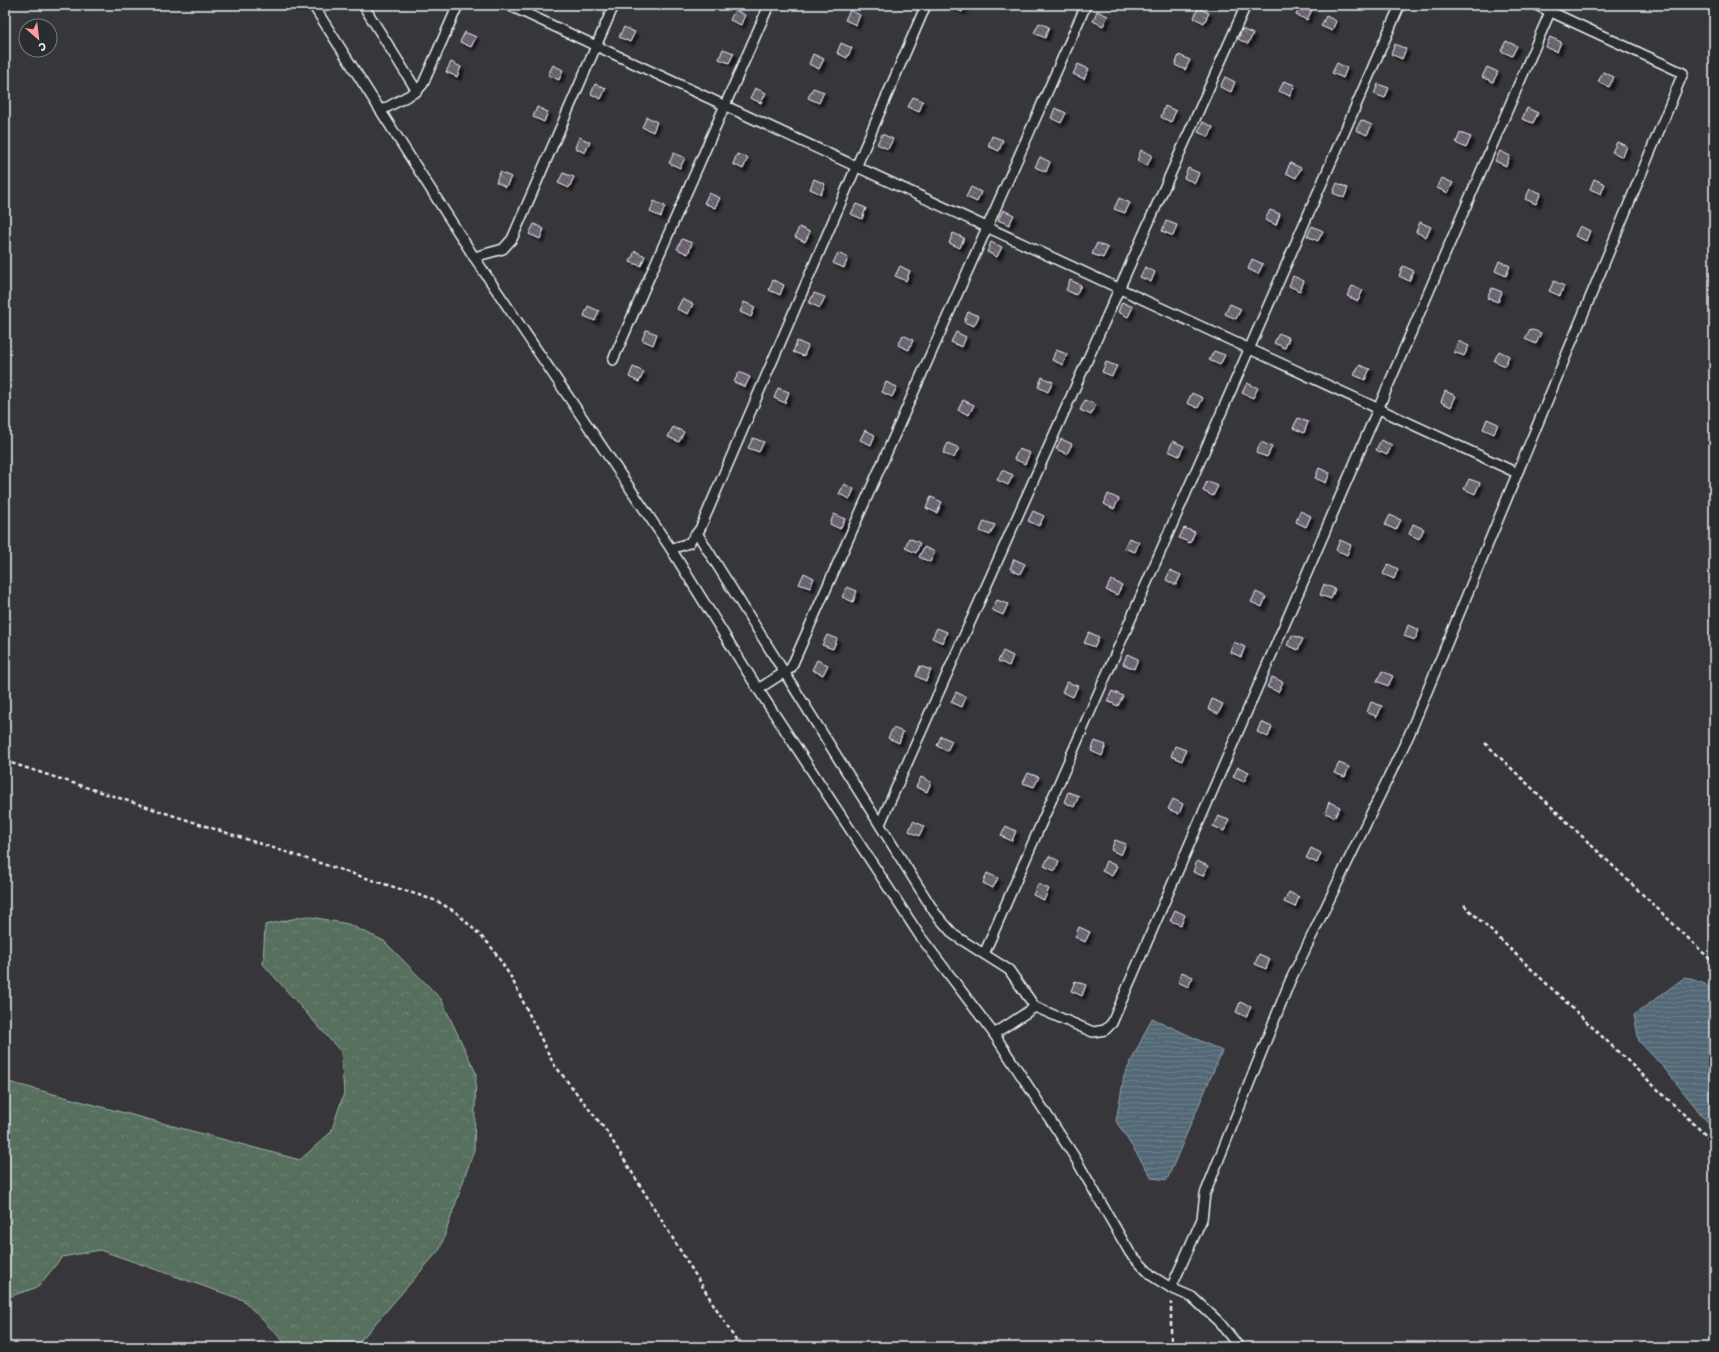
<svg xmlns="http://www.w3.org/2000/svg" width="1719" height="1352" font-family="'Shantell Sans',sans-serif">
	<defs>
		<pattern id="forest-crowns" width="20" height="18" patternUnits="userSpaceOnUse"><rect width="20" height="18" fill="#566f5d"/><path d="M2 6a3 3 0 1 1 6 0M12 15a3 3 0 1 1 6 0" fill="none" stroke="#6e8475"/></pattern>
		<pattern id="water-rules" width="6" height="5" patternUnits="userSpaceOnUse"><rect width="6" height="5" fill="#526876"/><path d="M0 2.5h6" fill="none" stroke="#6b7e8a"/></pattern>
		<pattern id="building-back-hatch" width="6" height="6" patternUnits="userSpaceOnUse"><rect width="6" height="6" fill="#6a5e6d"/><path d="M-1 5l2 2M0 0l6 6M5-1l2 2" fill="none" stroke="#7f7683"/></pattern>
		<filter id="shadow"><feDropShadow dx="3.5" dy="3.5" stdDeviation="1" flood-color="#0009"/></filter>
	</defs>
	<rect width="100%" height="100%" fill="#37373b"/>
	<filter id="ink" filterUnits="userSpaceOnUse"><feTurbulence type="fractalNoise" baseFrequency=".025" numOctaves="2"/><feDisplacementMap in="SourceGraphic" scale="8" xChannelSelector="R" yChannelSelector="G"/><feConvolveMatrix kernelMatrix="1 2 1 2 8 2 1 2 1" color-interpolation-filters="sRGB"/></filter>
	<g filter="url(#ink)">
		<path fill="url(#forest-crowns)" stroke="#9fb0aa" d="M 306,916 L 348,924 L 384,941 L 441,999 L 476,1073 L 474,1150 L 440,1249 L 355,1347 L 289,1347 L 243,1300 L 100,1250 L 62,1257 L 38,1287 L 5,1298 L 5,1081 L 300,1160 L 331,1132 L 344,1093 L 341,1052 L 263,964 L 265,925 Z"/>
		<g fill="url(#water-rules)" stroke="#8e9faa">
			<path d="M 1685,977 L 1705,984 L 1714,992 L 1714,1128 L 1709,1124 L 1665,1069 L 1639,1041 L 1634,1015 Z"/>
			<path d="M 1152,1018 L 1222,1051 L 1167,1180 L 1152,1178 L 1116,1121 L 1124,1076 Z"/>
		</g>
		<g fill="url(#building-back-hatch)" stroke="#e8f1f8" filter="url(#shadow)">
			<path d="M 952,5 L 965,5 L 962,12 L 951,7 Z"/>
			<path d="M 1301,5 L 1312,10 L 1307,20 L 1296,15 Z"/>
			<path d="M 1198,8 L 1209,13 L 1204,23 L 1194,18 Z"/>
			<path d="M 735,10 L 745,15 L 741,25 L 730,20 Z"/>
			<path d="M 850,10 L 860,15 L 856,25 L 845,20 Z"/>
			<path d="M 1097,11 L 1108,16 L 1103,26 L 1093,21 Z"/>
			<path d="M 1326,16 L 1336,21 L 1332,31 L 1321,26 Z"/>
			<path d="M 1039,23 L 1049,27 L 1045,38 L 1034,33 Z"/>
			<path d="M 624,27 L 635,32 L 630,42 L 619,37 Z"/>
			<path d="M 1242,29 L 1253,34 L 1248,44 L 1238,39 Z"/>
			<path d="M 465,32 L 476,37 L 471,47 L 460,42 Z"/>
			<path d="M 1550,37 L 1561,42 L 1557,52 L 1546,47 Z"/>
			<path d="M 1506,41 L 1517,46 L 1512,56 L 1501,51 Z"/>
			<path d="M 841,43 L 852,48 L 847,58 L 837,53 Z"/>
			<path d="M 1395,44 L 1406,49 L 1402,59 L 1391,54 Z"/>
			<path d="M 723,49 L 734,53 L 729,63 L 719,59 Z"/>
			<path d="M 813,54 L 824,59 L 819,69 L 809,64 Z"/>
			<path d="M 1179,55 L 1190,60 L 1185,70 L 1175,65 Z"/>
			<path d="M 451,62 L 461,67 L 457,77 L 446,72 Z"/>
			<path d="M 1337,63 L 1347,68 L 1343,78 L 1332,73 Z"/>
			<path d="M 1078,64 L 1089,69 L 1084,79 L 1073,74 Z"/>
			<path d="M 553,65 L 563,70 L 559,80 L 548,75 Z"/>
			<path d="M 1487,67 L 1498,72 L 1493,82 L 1482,77 Z"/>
			<path d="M 1603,72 L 1614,77 L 1609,87 L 1598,82 Z"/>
			<path d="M 1225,77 L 1235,82 L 1231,92 L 1220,87 Z"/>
			<path d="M 1284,81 L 1295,85 L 1290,96 L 1279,91 Z"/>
			<path d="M 595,84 L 606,88 L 601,99 L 591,94 Z"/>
			<path d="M 1378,84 L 1389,88 L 1385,98 L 1374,94 Z"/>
			<path d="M 755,88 L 766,93 L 761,103 L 750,98 Z"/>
			<path d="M 813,88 L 824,92 L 819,103 L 808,98 Z"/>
			<path d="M 913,97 L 923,101 L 919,112 L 908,107 Z"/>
			<path d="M 1165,106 L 1176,111 L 1171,122 L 1161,117 Z"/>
			<path d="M 537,107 L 548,112 L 544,122 L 533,117 Z"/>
			<path d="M 1055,108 L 1066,113 L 1061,123 L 1051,118 Z"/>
			<path d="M 1527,108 L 1538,113 L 1533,123 L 1522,119 Z"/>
			<path d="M 647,117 L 657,122 L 653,132 L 642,127 Z"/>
			<path d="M 1361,120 L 1372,125 L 1367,135 L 1356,130 Z"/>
			<path d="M 1203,122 L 1213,127 L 1209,137 L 1198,132 Z"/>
			<path d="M 1460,133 L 1471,137 L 1466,148 L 1456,143 Z"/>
			<path d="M 882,134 L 893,139 L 888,149 L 877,144 Z"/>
			<path d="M 992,136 L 1003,140 L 999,151 L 988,146 Z"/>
			<path d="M 579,137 L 590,142 L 585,153 L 575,148 Z"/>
			<path d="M 1617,142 L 1627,146 L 1623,157 L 1612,152 Z"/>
			<path d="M 1141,150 L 1152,155 L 1147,166 L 1137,161 Z"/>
			<path d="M 1500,151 L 1510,156 L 1506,166 L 1495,161 Z"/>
			<path d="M 674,153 L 685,158 L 680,168 L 669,163 Z"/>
			<path d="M 737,154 L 748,158 L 743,169 L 733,164 Z"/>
			<path d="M 1040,157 L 1050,162 L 1046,172 L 1035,167 Z"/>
			<path d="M 1290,163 L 1301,168 L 1296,178 L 1286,173 Z"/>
			<path d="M 1188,168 L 1199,173 L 1195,183 L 1184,178 Z"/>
			<path d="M 500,172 L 511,177 L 506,187 L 496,182 Z"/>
			<path d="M 563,173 L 574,177 L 569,188 L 558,183 Z"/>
			<path d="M 1442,178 L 1453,183 L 1448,193 L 1437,188 Z"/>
			<path d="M 814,179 L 825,184 L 821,194 L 810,189 Z"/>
			<path d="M 1594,179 L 1605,184 L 1601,194 L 1590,189 Z"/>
			<path d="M 1337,183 L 1348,188 L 1344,198 L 1333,193 Z"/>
			<path d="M 971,187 L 981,192 L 977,202 L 966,197 Z"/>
			<path d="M 1530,189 L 1541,193 L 1536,204 L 1525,199 Z"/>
			<path d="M 709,193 L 720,198 L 715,208 L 704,203 Z"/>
			<path d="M 1119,198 L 1130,203 L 1125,213 L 1114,209 Z"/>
			<path d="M 654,201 L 665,206 L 661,217 L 650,212 Z"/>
			<path d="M 856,204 L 866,208 L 862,219 L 851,214 Z"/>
			<path d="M 1003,210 L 1014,215 L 1009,225 L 998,220 Z"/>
			<path d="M 1270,210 L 1280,214 L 1276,225 L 1265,220 Z"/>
			<path d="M 1166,221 L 1177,225 L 1173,236 L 1162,231 Z"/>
			<path d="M 1420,222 L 1431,227 L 1426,237 L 1416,232 Z"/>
			<path d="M 534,224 L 544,229 L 540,239 L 529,234 Z"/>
			<path d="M 1312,226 L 1323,231 L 1318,241 L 1307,236 Z"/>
			<path d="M 1580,226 L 1590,231 L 1586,241 L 1575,236 Z"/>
			<path d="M 799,227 L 810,232 L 805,242 L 795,237 Z"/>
			<path d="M 953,233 L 964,238 L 960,248 L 949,243 Z"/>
			<path d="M 682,239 L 692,243 L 688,254 L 677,249 Z"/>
			<path d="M 991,242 L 1002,247 L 997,257 L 987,252 Z"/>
			<path d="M 1097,243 L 1108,248 L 1103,258 L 1092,254 Z"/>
			<path d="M 635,251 L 645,256 L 641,266 L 630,262 Z"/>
			<path d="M 838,253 L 848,258 L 844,268 L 833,263 Z"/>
			<path d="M 1252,259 L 1263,264 L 1258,274 L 1248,269 Z"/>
			<path d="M 1499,261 L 1510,266 L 1506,276 L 1495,271 Z"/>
			<path d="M 900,266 L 910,271 L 906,281 L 895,276 Z"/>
			<path d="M 1403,266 L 1414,271 L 1409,281 L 1399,276 Z"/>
			<path d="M 1145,267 L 1155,272 L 1151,282 L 1140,277 Z"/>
			<path d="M 1293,276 L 1304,281 L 1300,291 L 1289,286 Z"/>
			<path d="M 773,280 L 784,285 L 780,295 L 769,290 Z"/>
			<path d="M 1070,280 L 1081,285 L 1076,295 L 1066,290 Z"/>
			<path d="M 1554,281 L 1564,286 L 1560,296 L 1549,291 Z"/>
			<path d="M 1352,286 L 1363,290 L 1358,301 L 1347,296 Z"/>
			<path d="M 1492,288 L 1502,292 L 1498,302 L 1487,298 Z"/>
			<path d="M 814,293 L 825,297 L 820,308 L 809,303 Z"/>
			<path d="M 682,299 L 693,304 L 688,314 L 677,309 Z"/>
			<path d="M 744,302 L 755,307 L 751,317 L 740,312 Z"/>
			<path d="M 1122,302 L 1133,307 L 1128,317 L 1118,312 Z"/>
			<path d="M 1230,304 L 1241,309 L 1236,319 L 1225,314 Z"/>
			<path d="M 588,306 L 599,311 L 595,321 L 584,316 Z"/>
			<path d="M 968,312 L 979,316 L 974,326 L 964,322 Z"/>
			<path d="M 1530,329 L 1541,333 L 1536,344 L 1525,339 Z"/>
			<path d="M 646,330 L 657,334 L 653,345 L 642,340 Z"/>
			<path d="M 956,332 L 966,337 L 962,347 L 951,342 Z"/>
			<path d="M 1279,333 L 1289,338 L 1285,348 L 1274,343 Z"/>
			<path d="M 903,335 L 913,340 L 909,350 L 898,345 Z"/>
			<path d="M 797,341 L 808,346 L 804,356 L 793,352 Z"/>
			<path d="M 1458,341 L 1469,346 L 1464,356 L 1454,352 Z"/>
			<path d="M 1056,350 L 1067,354 L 1063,365 L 1052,360 Z"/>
			<path d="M 1214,351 L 1225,355 L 1220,365 L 1209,360 Z"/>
			<path d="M 1499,351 L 1509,356 L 1505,366 L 1494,361 Z"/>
			<path d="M 1106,362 L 1117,366 L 1112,376 L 1102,372 Z"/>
			<path d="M 1359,365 L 1370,369 L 1365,380 L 1354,375 Z"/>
			<path d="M 633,367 L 644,372 L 639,382 L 629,377 Z"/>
			<path d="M 739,372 L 750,377 L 745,387 L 734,382 Z"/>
			<path d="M 1042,377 L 1053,382 L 1048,392 L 1038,387 Z"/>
			<path d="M 886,382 L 897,387 L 892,397 L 882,392 Z"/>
			<path d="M 1247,383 L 1258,388 L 1253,398 L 1242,393 Z"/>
			<path d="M 778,388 L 789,392 L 785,403 L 774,398 Z"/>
			<path d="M 1445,391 L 1456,396 L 1451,407 L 1441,402 Z"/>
			<path d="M 1192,393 L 1203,398 L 1198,408 L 1187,403 Z"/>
			<path d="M 963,400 L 974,405 L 969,415 L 958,410 Z"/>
			<path d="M 1085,400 L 1096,405 L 1091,415 L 1080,410 Z"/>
			<path d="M 1298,418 L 1308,422 L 1304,433 L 1293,428 Z"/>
			<path d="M 1487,419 L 1498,424 L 1494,434 L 1483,429 Z"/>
			<path d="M 673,427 L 684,432 L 679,442 L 668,437 Z"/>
			<path d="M 865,430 L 875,435 L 871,445 L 860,440 Z"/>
			<path d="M 753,438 L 764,442 L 759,452 L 748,448 Z"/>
			<path d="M 1061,439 L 1072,444 L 1067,454 L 1056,449 Z"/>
			<path d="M 1381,440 L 1392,445 L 1387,455 L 1376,450 Z"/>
			<path d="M 1173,441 L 1184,446 L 1179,456 L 1168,451 Z"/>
			<path d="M 1261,442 L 1272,447 L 1267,457 L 1256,453 Z"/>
			<path d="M 948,443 L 959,448 L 954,458 L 943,453 Z"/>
			<path d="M 1019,449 L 1030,453 L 1025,464 L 1014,459 Z"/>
			<path d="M 1319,468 L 1330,473 L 1326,483 L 1315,478 Z"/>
			<path d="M 1002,470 L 1013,475 L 1008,485 L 997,480 Z"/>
			<path d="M 1469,479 L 1480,483 L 1475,494 L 1464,489 Z"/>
			<path d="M 1207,481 L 1218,486 L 1213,496 L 1203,491 Z"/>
			<path d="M 844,484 L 854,489 L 850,499 L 839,494 Z"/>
			<path d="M 1108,494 L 1119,499 L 1114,509 L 1104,504 Z"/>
			<path d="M 931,497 L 942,502 L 937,513 L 926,508 Z"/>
			<path d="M 1033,511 L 1044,516 L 1039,526 L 1028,521 Z"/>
			<path d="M 1300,511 L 1311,516 L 1306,527 L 1296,522 Z"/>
			<path d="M 834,514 L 845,519 L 840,529 L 830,524 Z"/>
			<path d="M 1390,515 L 1401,520 L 1396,530 L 1385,525 Z"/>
			<path d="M 984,521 L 995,525 L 990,535 L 980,531 Z"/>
			<path d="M 1413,524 L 1424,529 L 1419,539 L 1409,534 Z"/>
			<path d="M 1184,528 L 1195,532 L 1190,543 L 1179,538 Z"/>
			<path d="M 909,538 L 920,543 L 916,553 L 905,548 Z"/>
			<path d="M 1129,538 L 1139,542 L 1135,552 L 1124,548 Z"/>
			<path d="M 1340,540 L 1351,545 L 1347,555 L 1336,550 Z"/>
			<path d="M 924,547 L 935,552 L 930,562 L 919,557 Z"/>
			<path d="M 1014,559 L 1025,564 L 1020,574 L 1010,569 Z"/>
			<path d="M 1388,564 L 1398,569 L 1394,579 L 1383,574 Z"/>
			<path d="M 1170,570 L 1181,575 L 1176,585 L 1166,580 Z"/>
			<path d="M 804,573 L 814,578 L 810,588 L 799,584 Z"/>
			<path d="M 1111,580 L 1122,585 L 1117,595 L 1106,590 Z"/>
			<path d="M 1324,584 L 1335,589 L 1331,599 L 1320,595 Z"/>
			<path d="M 847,587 L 857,591 L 853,602 L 842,597 Z"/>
			<path d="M 1256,592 L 1266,597 L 1262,607 L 1251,602 Z"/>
			<path d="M 997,600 L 1008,604 L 1003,615 L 992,610 Z"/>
			<path d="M 1408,625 L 1419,630 L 1415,640 L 1404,636 Z"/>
			<path d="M 937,628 L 947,632 L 943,643 L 932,638 Z"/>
			<path d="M 1089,632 L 1099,637 L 1095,647 L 1084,643 Z"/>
			<path d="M 827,635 L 837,639 L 833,649 L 822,645 Z"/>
			<path d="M 1292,635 L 1303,639 L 1298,650 L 1287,645 Z"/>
			<path d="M 1234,642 L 1245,647 L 1241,657 L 1230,652 Z"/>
			<path d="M 1003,651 L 1013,656 L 1009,666 L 998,661 Z"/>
			<path d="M 1127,654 L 1138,659 L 1134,669 L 1123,664 Z"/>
			<path d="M 817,660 L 828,665 L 823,675 L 812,670 Z"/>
			<path d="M 920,666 L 931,670 L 926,681 L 916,676 Z"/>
			<path d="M 1382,671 L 1393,676 L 1388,686 L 1377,681 Z"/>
			<path d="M 1272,677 L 1283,682 L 1278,692 L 1267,687 Z"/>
			<path d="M 1067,682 L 1078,686 L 1073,697 L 1062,692 Z"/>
			<path d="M 1112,691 L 1123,696 L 1118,706 L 1107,701 Z"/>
			<path d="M 956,692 L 966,697 L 962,707 L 951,702 Z"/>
			<path d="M 1212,699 L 1223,704 L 1218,714 L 1208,709 Z"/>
			<path d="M 1371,702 L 1382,706 L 1377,717 L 1367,712 Z"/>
			<path d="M 1261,722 L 1272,727 L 1268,737 L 1257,732 Z"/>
			<path d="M 893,728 L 903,732 L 899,743 L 888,738 Z"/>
			<path d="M 941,736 L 952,741 L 947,751 L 937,746 Z"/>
			<path d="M 1095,741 L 1106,745 L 1102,756 L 1091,751 Z"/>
			<path d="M 1175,746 L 1186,750 L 1182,761 L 1171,756 Z"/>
			<path d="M 1339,763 L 1349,767 L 1345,777 L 1334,773 Z"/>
			<path d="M 1238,767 L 1249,772 L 1244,782 L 1233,777 Z"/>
			<path d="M 1028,773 L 1039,777 L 1034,787 L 1023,783 Z"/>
			<path d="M 921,777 L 931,782 L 927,792 L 916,787 Z"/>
			<path d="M 1068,792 L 1079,796 L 1074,807 L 1064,802 Z"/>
			<path d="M 1173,799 L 1183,804 L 1179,814 L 1168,809 Z"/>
			<path d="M 1329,802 L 1340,807 L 1335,817 L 1325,813 Z"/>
			<path d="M 1218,816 L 1229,820 L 1224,831 L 1213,826 Z"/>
			<path d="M 913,821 L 924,826 L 919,836 L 909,831 Z"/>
			<path d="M 1006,826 L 1016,831 L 1012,841 L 1001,836 Z"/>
			<path d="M 1115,840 L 1126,844 L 1121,855 L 1111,850 Z"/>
			<path d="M 1311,848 L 1321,853 L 1317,863 L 1306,858 Z"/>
			<path d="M 1049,856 L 1059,861 L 1055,871 L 1044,866 Z"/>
			<path d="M 1106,861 L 1117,866 L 1112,876 L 1102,871 Z"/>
			<path d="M 1197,861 L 1208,866 L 1203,876 L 1193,872 Z"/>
			<path d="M 987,873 L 998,878 L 993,888 L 983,883 Z"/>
			<path d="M 1038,884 L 1049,889 L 1044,900 L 1033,895 Z"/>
			<path d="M 1289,892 L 1299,897 L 1295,907 L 1284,902 Z"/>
			<path d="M 1175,910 L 1185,915 L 1181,925 L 1170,921 Z"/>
			<path d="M 1079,927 L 1090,932 L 1085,942 L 1075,937 Z"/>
			<path d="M 1259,954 L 1270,959 L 1266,969 L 1255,964 Z"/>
			<path d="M 1182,972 L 1193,977 L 1188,987 L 1178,982 Z"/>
			<path d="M 1075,981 L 1086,985 L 1082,996 L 1071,991 Z"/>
			<path d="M 1240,1002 L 1251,1007 L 1246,1017 L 1236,1012 Z"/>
		</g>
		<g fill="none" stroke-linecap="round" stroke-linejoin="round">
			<g stroke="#e8f1f8" stroke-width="12">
				<g id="lane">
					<path d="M 313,5 L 474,257 L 671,549 L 758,689 L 920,936 L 994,1034 L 1074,1156 L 1130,1253 L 1152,1276 L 1171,1288 L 1192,1297 L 1219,1322 L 1239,1347"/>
					<path d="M 363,5 L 417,91"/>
					<path d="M 508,5 L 1517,473"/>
					<path d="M 382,110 L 417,91 L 423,84 L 458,5"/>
					<path d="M 474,257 L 503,249 L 512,239 L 614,5"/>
					<path d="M 613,360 L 769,5"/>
					<path d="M 697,533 L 935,913 L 954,935 L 1009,970 L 1035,1007 L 1093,1032 L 1105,1030 L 1112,1023 L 1550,12"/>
					<path d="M 671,549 L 689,543 L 700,529 L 926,5"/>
					<path d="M 758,689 L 791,668 L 1086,5"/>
					<path d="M 880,824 L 1246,5"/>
					<path d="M 984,954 L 1400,5"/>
					<path d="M 994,1034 L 1035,1007"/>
					<path d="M 1171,1288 L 1202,1219 L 1205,1194 L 1290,981 L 1409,735 L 1683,73 L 1536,5"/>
				</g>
			</g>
			<g stroke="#e8f1f8" stroke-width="2.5" stroke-dasharray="4 3" stroke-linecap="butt">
				<path d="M 1485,743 L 1714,963"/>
				<path d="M 5,761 L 437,901 L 457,913 L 490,945 L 511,977 L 553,1063 L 607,1132 L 740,1347"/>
				<path d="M 1464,905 L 1714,1143"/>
				<path d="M 1171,1347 L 1171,1302"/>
			</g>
			<use href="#lane" stroke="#2a2d2e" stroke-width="9"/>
		</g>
	</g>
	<rect width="1719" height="1352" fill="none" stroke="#2a2d2e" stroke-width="20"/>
	<rect x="10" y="10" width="1699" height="1332" fill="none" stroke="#e8f1f8" stroke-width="1.5" filter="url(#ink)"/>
	<g transform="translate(38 38) rotate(152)"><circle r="19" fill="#2a2d2e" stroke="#767b7f"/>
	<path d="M0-3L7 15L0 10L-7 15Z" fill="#ff9aa2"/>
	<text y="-6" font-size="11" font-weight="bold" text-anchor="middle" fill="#e8f1f8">С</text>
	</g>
</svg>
